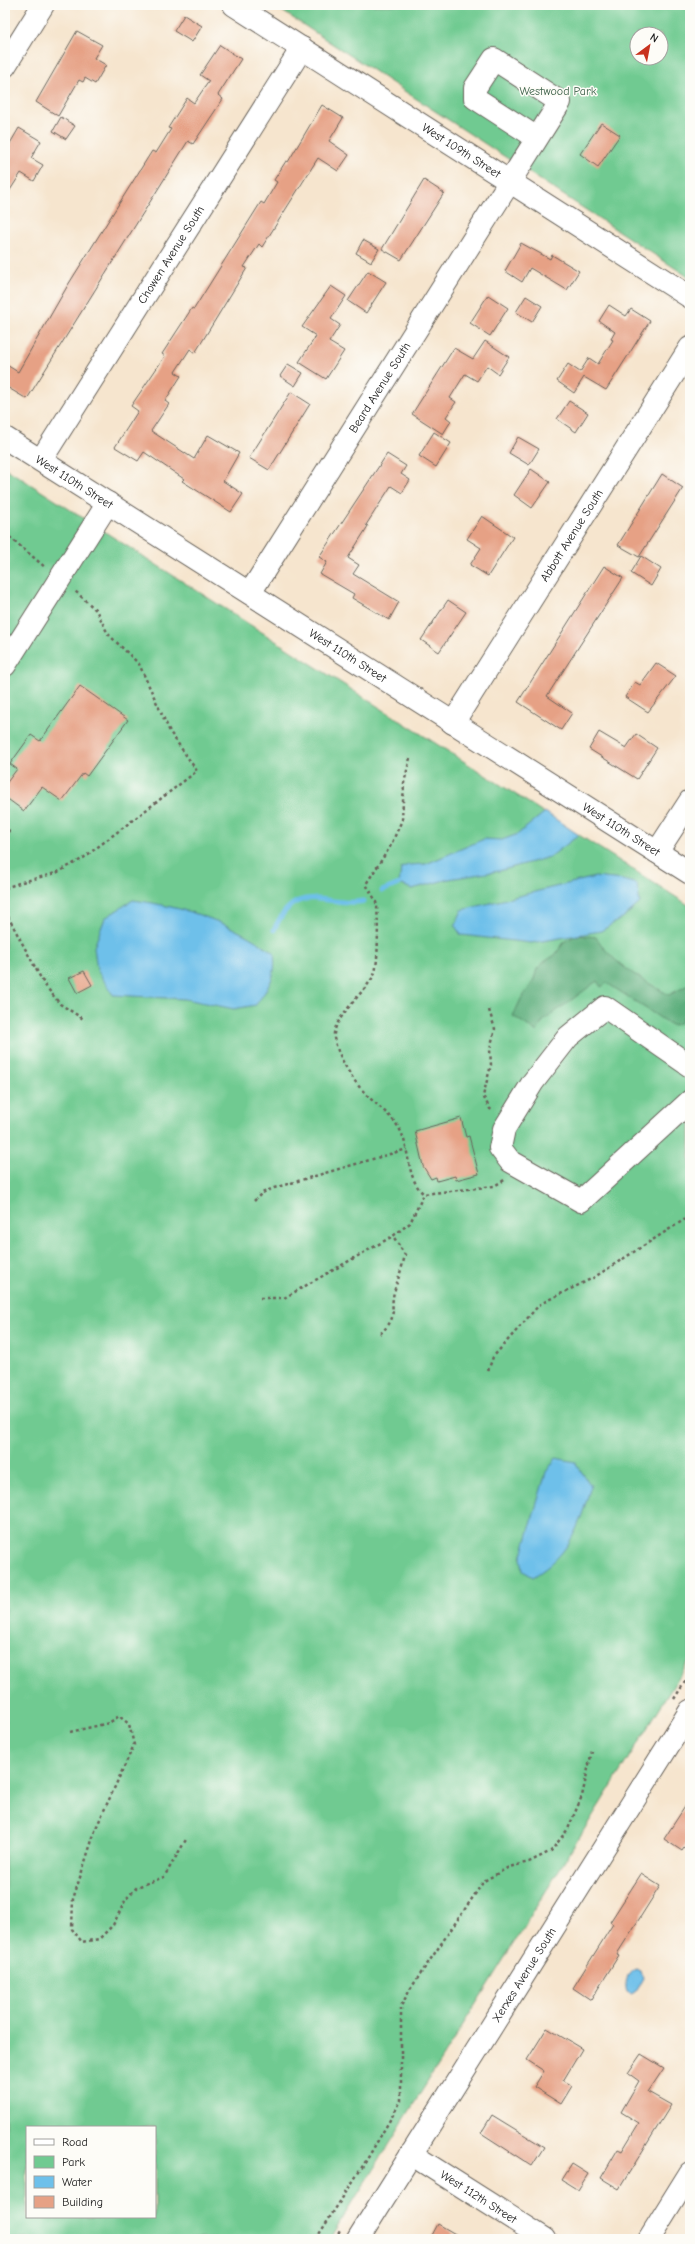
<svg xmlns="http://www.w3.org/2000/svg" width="695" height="2244" font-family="'Comic Neue',sans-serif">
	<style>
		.green { fill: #70ca91; stroke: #467356; fill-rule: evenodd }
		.forest { fill: #5cae7b; stroke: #3c654c }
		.water { fill: #6ec0ea; stroke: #456e83 }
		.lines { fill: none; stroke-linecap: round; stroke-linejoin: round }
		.stream { stroke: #6ec0ea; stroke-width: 5 }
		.building { fill: #e6a185 }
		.minor-casing { stroke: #68625a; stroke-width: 24 }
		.path { stroke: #68625a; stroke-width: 2.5; stroke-dasharray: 3 3; stroke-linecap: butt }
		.minor { stroke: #fff; stroke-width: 22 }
		.labels { text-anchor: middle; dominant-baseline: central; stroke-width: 3; stroke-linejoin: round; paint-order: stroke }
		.park-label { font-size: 12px; fill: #3e624b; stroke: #fdfcf7 }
		.street-label { font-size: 12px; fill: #1c1c1c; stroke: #fdfcf7 }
	</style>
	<rect width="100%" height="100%" fill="#fdfcf7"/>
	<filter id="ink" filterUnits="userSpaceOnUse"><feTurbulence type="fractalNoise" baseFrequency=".025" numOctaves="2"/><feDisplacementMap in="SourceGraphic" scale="8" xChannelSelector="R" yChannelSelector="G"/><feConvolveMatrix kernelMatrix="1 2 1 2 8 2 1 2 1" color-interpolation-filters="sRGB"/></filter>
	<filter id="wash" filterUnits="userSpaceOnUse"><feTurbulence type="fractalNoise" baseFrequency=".012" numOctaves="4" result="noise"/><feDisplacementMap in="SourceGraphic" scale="16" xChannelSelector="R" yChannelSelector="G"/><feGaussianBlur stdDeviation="0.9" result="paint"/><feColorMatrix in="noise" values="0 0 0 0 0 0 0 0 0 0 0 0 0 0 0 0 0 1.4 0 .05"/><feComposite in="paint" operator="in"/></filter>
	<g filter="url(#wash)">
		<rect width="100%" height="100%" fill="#f6e5ce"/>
		<g class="green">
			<path d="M 273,5 L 690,5 L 690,278 ZM 637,34 L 661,34 L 661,58 L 637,58 Z"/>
			<path d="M 5,468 L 690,906 L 690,1659 L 330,2239 L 5,2239 ZM 27,2127 L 155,2127 L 155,2217 L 27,2217 Z"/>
		</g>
		<path class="forest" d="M 577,935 L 596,937 C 615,966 640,978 669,995 L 690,984 L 690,1006 L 679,1024 L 671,1025 L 607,983 L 601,987 L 597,981 L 543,1021 L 537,1032 L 513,1016 L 521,999 L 533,982 L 537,969 L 544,962 L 555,955 L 565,941 Z"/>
		<g class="water">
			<path d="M 545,812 L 579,835 L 550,857 L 499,871 L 449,879 L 412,889 L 399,884 L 401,868 L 408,865 L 426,864 L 484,839 L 502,840 L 518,834 Z"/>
			<path d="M 595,877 L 623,880 L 637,884 L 640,903 L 624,917 L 601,931 L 531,943 L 461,935 L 455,926 L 462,910 Z"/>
			<path d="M 133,900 C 185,907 231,922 274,953 C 277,977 269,986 256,1005 L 234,1009 L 185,999 L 113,995 L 97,970 L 94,947 L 105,918 Z"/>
			<path d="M 556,1458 L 575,1462 L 591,1486 C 579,1526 571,1554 533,1577 L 523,1571 L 521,1558 L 546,1472 Z"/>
			<path d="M 636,1969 L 641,1971 L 643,1978 L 635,1992 L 631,1994 L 627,1992 C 624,1985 627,1971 636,1969 Z"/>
		</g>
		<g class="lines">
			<g class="stream">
				<path d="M 382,891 L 399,884"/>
				<path d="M 274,930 C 297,877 327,909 364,901"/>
			</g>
		</g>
		<g id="blocks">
			<g class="building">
				<path d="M 184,15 L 202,26 L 192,42 L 174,31 Z"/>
				<path d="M 77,31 L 102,45 L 94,58 L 106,65 L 95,84 L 85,78 L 83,82 L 79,80 L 58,116 L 36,102 Z"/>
				<path d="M 220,45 L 241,59 L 218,95 L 223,99 L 193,144 L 188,141 L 27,399 L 5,386 L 5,364 L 18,372 L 68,285 L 152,151 L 156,153 L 171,129 L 168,128 L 187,98 L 194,103 L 209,81 L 200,75 Z"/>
				<path d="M 322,105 L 343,118 L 329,141 L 349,155 L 338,171 L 318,158 L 262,247 L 259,244 L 244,267 L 247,268 L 195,353 L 190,349 L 175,372 L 181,376 L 165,401 L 169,404 L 151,431 L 194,459 L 208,435 L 239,453 L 223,481 L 243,494 L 231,512 L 182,481 L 184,479 L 144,452 L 138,461 L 115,447 L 138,411 L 131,406 L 165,356 L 162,354 L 192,308 L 194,309 L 261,202 L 264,204 L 277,182 L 274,180 L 286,161 L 288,162 Z"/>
				<path d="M 61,117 L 75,126 L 66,139 L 53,131 Z"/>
				<path d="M 601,123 L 620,135 L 598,167 L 580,154 Z"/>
				<path d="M 19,128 L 41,141 L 31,158 L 43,165 L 34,181 L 21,173 L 5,198 L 5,152 Z"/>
				<path d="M 424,180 L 444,193 L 401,260 L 382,249 Z"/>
				<path d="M 363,240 L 379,249 L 371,262 L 356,253 Z"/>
				<path d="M 521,243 L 550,259 L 552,255 L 579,271 L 567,290 L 530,268 L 522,282 L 505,271 Z"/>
				<path d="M 368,271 L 386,282 L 366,313 L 348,301 Z"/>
				<path d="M 331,286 L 346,296 L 331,319 L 340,325 L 329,342 L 344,351 L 326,379 L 299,362 L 316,336 L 302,327 Z"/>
				<path d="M 488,295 L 508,308 L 490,336 L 470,323 Z"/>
				<path d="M 526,296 L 542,306 L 532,322 L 516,312 Z"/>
				<path d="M 609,305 L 626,316 L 631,309 L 650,321 L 606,390 L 584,377 L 574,393 L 557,381 L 568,364 L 580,372 L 589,358 L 598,364 L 613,340 L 611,339 L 615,332 L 599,321 Z"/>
				<path d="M 485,341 L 509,357 L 498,374 L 487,366 L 477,381 L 465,374 L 450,398 L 456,402 L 446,417 L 451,421 L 443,434 L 412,414 L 454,348 L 473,359 Z"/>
				<path d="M 288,364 L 303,373 L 295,386 L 280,376 Z"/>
				<path d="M 291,392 L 310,404 L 269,470 L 249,458 Z"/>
				<path d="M 569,401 L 588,413 L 576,432 L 557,419 Z"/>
				<path d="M 434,432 L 451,443 L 436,467 L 419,456 Z"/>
				<path d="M 518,437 L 539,449 L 529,465 L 509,453 Z"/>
				<path d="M 387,454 L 406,466 L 401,474 L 410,480 L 402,493 L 391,486 L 366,525 L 368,526 L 348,558 L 359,565 L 353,574 L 399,602 L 389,620 L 352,598 L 354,594 L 320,574 L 327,562 L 319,557 Z"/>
				<path d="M 531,469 L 550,482 L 532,508 L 514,495 Z"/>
				<path d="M 662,474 L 683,488 L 639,557 L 618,545 Z"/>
				<path d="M 482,516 L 513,537 L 488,576 L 470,565 L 481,548 L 467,539 Z"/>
				<path d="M 641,556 L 661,569 L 651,586 L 631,573 Z"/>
				<path d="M 604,566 L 623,578 L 547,696 L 572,713 L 561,730 L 518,702 Z"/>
				<path d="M 448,600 L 466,612 L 439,652 L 421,640 Z"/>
				<path d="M 656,663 L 676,676 L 648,712 L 625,697 L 635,682 L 640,685 Z"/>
				<path d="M 80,686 L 128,720 L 87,776 L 83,773 L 62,801 L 42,787 L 24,811 L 5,797 L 5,785 L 17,769 L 10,764 L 31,735 L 40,741 Z"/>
				<path d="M 599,732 L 626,748 L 636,734 L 657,748 L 637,779 L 589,749 Z"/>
				<path d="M 84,971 L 92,985 L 77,993 L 69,978 Z"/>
				<path d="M 461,1118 L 466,1137 L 469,1136 L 479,1174 L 456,1180 L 455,1176 L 437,1181 L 436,1177 L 431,1179 L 423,1166 L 415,1131 Z"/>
				<path d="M 690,1799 L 690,1839 L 682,1851 L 664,1839 Z"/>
				<path d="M 641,1874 L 660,1886 L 617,1954 L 619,1955 L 591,2000 L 573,1988 L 613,1924 L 610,1922 Z"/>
				<path d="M 547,2028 L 582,2049 L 563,2081 L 572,2086 L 561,2104 L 534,2087 L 544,2071 L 527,2060 Z"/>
				<path d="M 641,2054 L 664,2068 L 648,2092 L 671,2105 L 619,2189 L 601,2178 L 618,2149 L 622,2151 L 639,2123 L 621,2112 L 639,2081 L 628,2073 Z"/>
				<path d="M 492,2115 L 544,2147 L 532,2166 L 481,2133 Z"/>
				<path d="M 572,2164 L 588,2174 L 578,2190 L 562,2180 Z"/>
				<path d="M 438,2224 L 464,2239 L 430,2239 Z"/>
			</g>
		</g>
	</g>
	<g filter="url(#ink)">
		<use href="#blocks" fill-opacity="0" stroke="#68625a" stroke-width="1"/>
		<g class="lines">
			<defs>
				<g id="minor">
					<path id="s1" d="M 234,5 L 690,297"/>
					<path d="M 5,66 L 43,5"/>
					<path id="s2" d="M 5,438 L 690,873"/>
					<path id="s3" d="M 41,460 L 302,48"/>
					<path id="s4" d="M 250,593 L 560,102 L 494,59 L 475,88 L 475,98 L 537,138"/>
					<path d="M 5,665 L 108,503"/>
					<path id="s5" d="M 453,723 L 690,348"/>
					<path d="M 657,852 L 690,801"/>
					<path d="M 690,1066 L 605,1007 L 568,1037 L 533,1082 L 504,1129 L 500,1148 L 510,1161 L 581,1201 L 690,1101"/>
					<path id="s6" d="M 411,2154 L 545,2239"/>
					<path id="s7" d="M 358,2239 L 690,1711"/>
					<path d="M 649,2239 L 690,2173"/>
				</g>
			</defs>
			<use href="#minor" class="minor-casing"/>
			<g class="path">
				<path d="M 5,533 L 46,568"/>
				<path d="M 410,758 L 404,783 L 402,820 L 390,847 L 366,884 C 369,890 376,899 377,906 C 378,918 379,965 374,975 C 366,991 331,1020 334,1038 C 338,1056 352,1080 365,1093 C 376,1105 390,1114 399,1128 C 411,1148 405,1178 424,1194 L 494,1186 L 506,1179"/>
				<path d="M 5,825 L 9,829 L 5,853"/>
				<path d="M 5,888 L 22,882 L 56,873 L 82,859 L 197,771 L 170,732 L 139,664 L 108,634 L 96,610 L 75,591"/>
				<path d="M 5,911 L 44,984 L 60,1004 L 85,1020"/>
				<path d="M 489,1010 L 495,1029 L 490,1049 L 491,1065 L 483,1096 L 490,1109 L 494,1111"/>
				<path d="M 254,1201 L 262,1193 L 274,1188 L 407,1149"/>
				<path d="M 260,1298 L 284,1298 L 393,1236 L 410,1223 L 424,1194"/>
				<path d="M 380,1334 C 400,1315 389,1313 394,1292 C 398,1279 402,1268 405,1255 L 393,1236"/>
				<path d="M 488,1371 L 493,1357 L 540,1304 L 593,1278 L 690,1216"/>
				<path d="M 674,1699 L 690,1674"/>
				<path d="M 70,1732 L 109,1723 L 119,1716 L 129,1724 L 134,1745 L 96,1828 L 73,1899 L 72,1929 L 82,1942 L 99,1939 L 113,1925 L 126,1899 L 137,1887 L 164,1877 L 187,1838"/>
				<path d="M 316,2239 L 366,2161 L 401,2101 L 401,2006 L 411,1988 L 484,1881 L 509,1867 L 529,1862 L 551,1851 L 568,1829 L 582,1796 L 592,1751"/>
				<path d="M 335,2239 L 340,2231"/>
			</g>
			<use href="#minor" class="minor"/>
		</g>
	</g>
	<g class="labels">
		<g class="park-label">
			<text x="558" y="91">Westwood Park</text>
		</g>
		<g class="street-label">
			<text stroke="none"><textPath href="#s1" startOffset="270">West 109th Street</textPath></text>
			<text stroke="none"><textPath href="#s3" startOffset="243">Chowen Avenue South</textPath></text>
			<text stroke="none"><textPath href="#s4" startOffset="243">Beard Avenue South</textPath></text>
			<text stroke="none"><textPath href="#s2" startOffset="82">West 110th Street</textPath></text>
			<text stroke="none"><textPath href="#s5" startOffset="222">Abbott Avenue South</textPath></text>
			<text stroke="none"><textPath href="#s2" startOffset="406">West 110th Street</textPath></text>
			<text stroke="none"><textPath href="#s2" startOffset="730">West 110th Street</textPath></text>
			<text stroke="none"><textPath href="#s7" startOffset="312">Xerxes Avenue South</textPath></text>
			<text stroke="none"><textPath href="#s6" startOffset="80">West 112th Street</textPath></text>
		</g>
	</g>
	<rect width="695" height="2244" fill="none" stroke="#fdfcf7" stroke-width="20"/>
	<rect x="26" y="2126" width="130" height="92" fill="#fdfcf7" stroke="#a3a29f"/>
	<rect x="34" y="2139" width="20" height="6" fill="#ffffff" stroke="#a3a29f"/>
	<text x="62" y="2146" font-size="12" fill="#1c1c1c">Road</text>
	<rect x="34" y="2156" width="20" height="12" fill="#70ca91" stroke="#a3a29f"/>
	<text x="62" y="2166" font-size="12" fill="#1c1c1c">Park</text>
	<rect x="34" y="2176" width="20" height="12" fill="#6ec0ea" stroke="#a3a29f"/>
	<text x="62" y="2186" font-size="12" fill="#1c1c1c">Water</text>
	<rect x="34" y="2196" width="20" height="12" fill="#e6a185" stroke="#a3a29f"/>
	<text x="62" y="2206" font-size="12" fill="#1c1c1c">Building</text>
	<g transform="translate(649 46) rotate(32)"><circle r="19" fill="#fdfcf7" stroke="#a3a29f"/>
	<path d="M0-3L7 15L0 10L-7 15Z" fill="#c8321e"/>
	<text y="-6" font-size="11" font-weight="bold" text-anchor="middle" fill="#1c1c1c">N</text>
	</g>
</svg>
